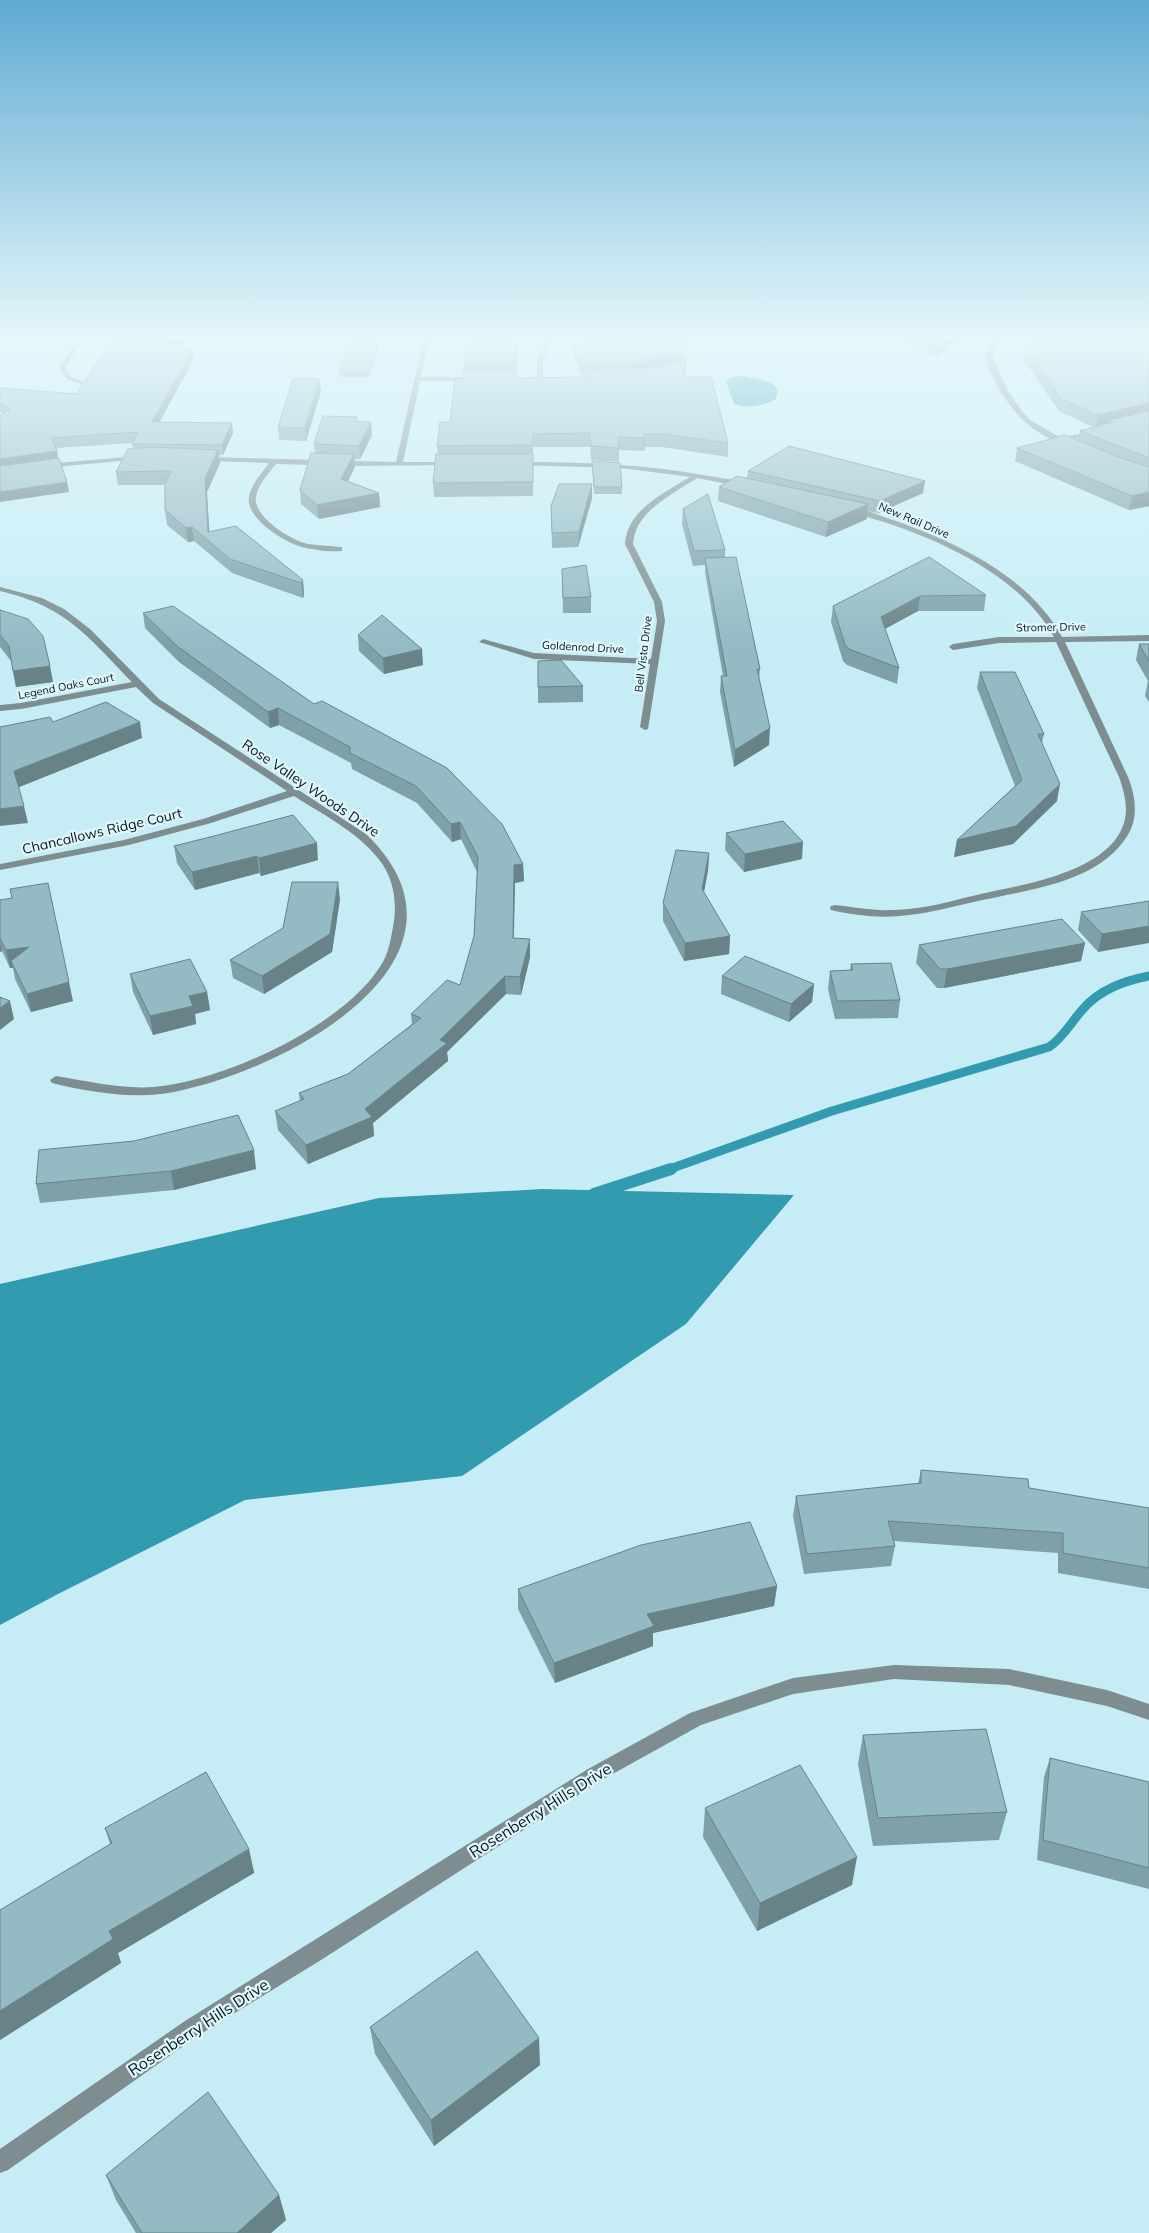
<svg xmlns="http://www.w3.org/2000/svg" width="1149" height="2233" font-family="Mulish,sans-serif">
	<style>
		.water { fill: #339baf }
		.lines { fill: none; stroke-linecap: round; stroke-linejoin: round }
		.stream-far1 { stroke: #339baf; stroke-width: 9 }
		.stream { stroke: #339baf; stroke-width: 12 }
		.minor { fill: #7d8d90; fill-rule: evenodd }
		.wall { fill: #7fa0a8 }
		.shaded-wall { fill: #688288 }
		.building { fill: #94bac3; stroke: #688288 }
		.labels { text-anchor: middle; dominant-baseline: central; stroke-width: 4.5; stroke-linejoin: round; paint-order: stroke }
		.far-street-label { font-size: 11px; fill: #09171a; stroke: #e0f7fd }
		.street-label { font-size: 14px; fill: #09171a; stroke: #e0f7fd }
		.near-street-label { font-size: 16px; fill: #09171a; stroke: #e0f7fd }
	</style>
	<rect width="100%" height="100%" fill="#c6edf6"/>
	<g class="water">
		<path d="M 744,376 L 763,380 L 773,384 L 778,390 L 776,399 C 762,406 749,409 734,404 L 726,381 L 731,377 Z"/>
		<path d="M 543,1189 L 794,1195 L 686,1324 L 462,1476 L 245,1500 L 58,1594 L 0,1625 L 0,1284 L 379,1198 Z"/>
	</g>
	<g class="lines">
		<path class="stream-far1" d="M 667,1170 L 832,1111 L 1049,1047 C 1064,1037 1071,1022 1083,1009 C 1100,989 1125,981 1149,976"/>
		<path class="stream" d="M 594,1194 L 671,1169"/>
		<g class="minor">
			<path d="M 85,335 L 91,335 L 79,346 L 65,368 L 71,377 L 87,383 L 85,386 L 67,379 L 59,368 L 75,344 Z"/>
			<path d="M 424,335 L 430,335 L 421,377 L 472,377 L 475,379 L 472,381 L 420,381 L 403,462 L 451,462 L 454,464 L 453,465 L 346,466 L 276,464 C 269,473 258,484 256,497 C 253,516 288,538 304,543 C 315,546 328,545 339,547 L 342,547 L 342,551 C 329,552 311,550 299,546 C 282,541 245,517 249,497 C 251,484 262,473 269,463 L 204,461 L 201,459 L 204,457 L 396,462 Z"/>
			<path d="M 550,335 L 556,335 L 543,360 L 543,379 L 540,381 L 537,379 L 537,360 Z"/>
			<path d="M 1000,335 L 1007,335 L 995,346 L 992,355 L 1007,389 L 1021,410 L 1030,420 L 1061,438 L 1096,430 L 1099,432 L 1098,433 L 1067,441 L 1071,444 L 1068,446 C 1053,441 1037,433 1025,422 C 1012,411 983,369 986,352 C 987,344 994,339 1000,335 Z"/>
			<path d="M 139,456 L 141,457 L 141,459 L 44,468 L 41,466 L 44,464 Z"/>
			<path d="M 516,462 C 581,462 646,464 709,476 C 720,478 737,479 746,485 L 742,487 L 697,478 C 672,495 635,511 633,544 L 662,602 L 665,621 L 648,729 L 645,730 L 640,727 L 650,664 L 534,659 L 479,642 L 483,639 L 534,653 L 651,659 L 657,621 L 654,602 L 625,544 C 627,510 664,493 690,477 L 621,468 L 514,465 L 513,464 Z"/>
			<path d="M 849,508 C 862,507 878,515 890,519 C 954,541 1028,575 1062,637 L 1149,635 L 1149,641 L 1065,642 L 1128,777 C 1137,800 1139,822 1123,842 C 1091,884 1026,890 978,901 C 952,907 926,914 899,916 C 878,918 852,915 831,910 L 830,908 L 831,906 L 835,905 C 854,907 873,911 892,910 C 923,910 954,900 985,893 C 1028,884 1123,869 1126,811 C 1126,799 1123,788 1119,777 L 1056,642 L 999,643 L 953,650 L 949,647 L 953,644 L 999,637 L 1054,637 C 1017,569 920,530 849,512 Z"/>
			<path d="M 0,587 L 42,598 L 64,609 L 90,629 L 159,699 L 366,834 C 498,961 277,1075 168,1093 C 131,1099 88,1092 52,1083 L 50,1080 L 56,1076 C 93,1082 132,1092 169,1085 C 237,1074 350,1022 384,960 C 389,950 391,938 393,927 C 397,906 395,884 383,865 C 362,834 325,816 294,796 L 211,823 L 129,845 L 0,870 L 0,864 L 124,840 L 203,819 L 287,791 L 153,703 L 136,687 L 21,709 L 0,711 L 0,705 L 21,703 L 132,682 C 86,635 67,607 0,591 Z"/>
			<path d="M 894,1665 L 1009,1669 L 1107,1690 L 1149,1704 L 1149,1720 L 1107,1706 L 1009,1685 L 894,1679 L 793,1694 L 701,1725 L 600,1781 L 321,1960 L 199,2035 L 8,2170 L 0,2173 L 0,2149 L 185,2021 L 588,1769 L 690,1713 L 793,1678 Z"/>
		</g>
	</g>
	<g class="wall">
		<path d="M 198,335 L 176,348 L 192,351 L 193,361 L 159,422 L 232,423 L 233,433 L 223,455 L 219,455 L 220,463 L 207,492 L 209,532 L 303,580 L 304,595 L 303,598 L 232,573 L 194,541 L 188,542 L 167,525 L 165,510 L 165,485 L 118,485 L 116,472 L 133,449 L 132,444 L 133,443 L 56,448 L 58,458 L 67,482 L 69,492 L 3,414 L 0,412 L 0,388 L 77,394 Z"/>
		<path d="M 352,335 L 382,335 L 369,377 L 339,377 L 339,371 Z"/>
		<path d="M 518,335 L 516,378 L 586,377 L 586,375 L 582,375 L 574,359 L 574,346 L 584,346 L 584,335 L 688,335 L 685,377 L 728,443 L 728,457 L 662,447 L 645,447 L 644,451 L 619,450 L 619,462 L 591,460 L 590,447 L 533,447 L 533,496 L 434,497 L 433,483 L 438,454 L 437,446 L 450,422 L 463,379 L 464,370 L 464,363 L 481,337 Z"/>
		<path d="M 890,335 L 968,335 L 937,356 Z"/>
		<path d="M 1149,335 L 1149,506 L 1129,510 L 1015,461 L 1017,448 L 1078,440 L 1080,431 L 1093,427 L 1059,411 L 1024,360 L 1026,348 Z"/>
		<path d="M 321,391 L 306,441 L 279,440 L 278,427 Z"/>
		<path d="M 357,421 L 371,422 L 372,435 L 360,459 L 355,459 L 355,467 L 348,481 L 379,493 L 380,507 L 319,519 L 301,504 L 300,490 L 315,453 L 314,444 Z"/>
		<path d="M 592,461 L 622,487 L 622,494 L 594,494 Z"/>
		<path d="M 748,471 L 925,481 L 923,493 L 878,513 L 867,511 L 867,519 L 826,537 L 718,501 L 719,487 L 747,478 Z"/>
		<path d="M 592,484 L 592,498 L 578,547 L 552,548 L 551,506 Z"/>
		<path d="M 683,509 L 725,550 L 725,557 L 760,669 L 759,680 L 769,745 L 734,767 L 720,692 L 721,676 L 723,676 L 705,572 L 705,565 L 693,566 L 682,524 Z"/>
		<path d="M 929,557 L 986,595 L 984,611 L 918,611 L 885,629 L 899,668 L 897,684 L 847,665 L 843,661 L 831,622 L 833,606 Z"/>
		<path d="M 562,569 L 591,597 L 591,613 L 563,613 Z"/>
		<path d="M 173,606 L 523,864 L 524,881 L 515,883 L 514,938 L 530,957 L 521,995 L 506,994 L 447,1052 L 448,1061 L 373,1123 L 374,1136 L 308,1164 L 278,1130 L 275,1111 L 300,1101 L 299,1093 L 348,1074 L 412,1024 L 411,1014 L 460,985 L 474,936 L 477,872 L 461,839 L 452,842 L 417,803 L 352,769 L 351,763 L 279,725 L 270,728 L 179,662 L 145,628 L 143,613 Z"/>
		<path d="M 0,610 L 53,682 L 16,687 L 11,661 L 0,647 Z"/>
		<path d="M 358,635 L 423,665 L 384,674 L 359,651 Z"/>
		<path d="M 1139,644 L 1149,644 L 1149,702 L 1145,696 L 1148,681 L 1136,660 Z"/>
		<path d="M 538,661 L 583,686 L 583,702 L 538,703 Z"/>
		<path d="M 980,672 L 1044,734 L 1042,743 L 1057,801 L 1013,844 L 954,857 L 957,840 L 1015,786 L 977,688 Z"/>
		<path d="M 726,833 L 802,859 L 744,872 L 725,850 Z"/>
		<path d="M 214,836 L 318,860 L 261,876 L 259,873 L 195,890 L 177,863 L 174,846 Z"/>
		<path d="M 709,853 L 708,870 L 704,893 L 730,936 L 729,954 L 684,961 L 663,921 L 663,903 Z"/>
		<path d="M 340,899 L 332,952 L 264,994 L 233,978 L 230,960 Z"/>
		<path d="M 0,900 L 73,1001 L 31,1012 L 15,979 L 13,968 L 10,968 L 2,951 L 0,952 Z"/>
		<path d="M 1149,901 L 1098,952 L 1078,930 L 1081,912 Z"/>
		<path d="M 1085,943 L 1081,961 L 944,988 L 937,988 L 916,963 L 919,945 Z"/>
		<path d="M 851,964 L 900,1000 L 898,1018 L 835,1019 L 828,989 L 830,971 L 850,970 Z"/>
		<path d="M 130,974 L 207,992 L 210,1010 L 195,1014 L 196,1024 L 153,1035 L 133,992 Z"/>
		<path d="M 722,976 L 814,984 L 812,1002 L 789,1022 L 721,994 Z"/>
		<path d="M 134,1141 L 256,1169 L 174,1190 L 40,1203 L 36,1184 Z"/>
		<path d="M 921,1470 L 1149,1508 L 1149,1589 L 1058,1573 L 1058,1553 L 893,1541 L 895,1546 L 891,1566 L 804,1574 L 793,1516 L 796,1496 L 918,1484 Z"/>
		<path d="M 777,1586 L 774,1606 L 653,1633 L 653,1646 L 555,1683 L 518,1609 L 518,1589 Z"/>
		<path d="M 863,1735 L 1007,1812 L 999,1840 L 873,1846 L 858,1764 Z"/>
		<path d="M 1050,1758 L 1149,1782 L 1149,1889 L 1037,1860 L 1044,1777 Z"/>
		<path d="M 705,1808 L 852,1885 L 757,1931 L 703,1837 Z"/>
		<path d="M 105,1828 L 249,1849 L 254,1873 L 118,1953 L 121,1963 L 0,2040 L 0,1910 L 110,1844 Z"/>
		<path d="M 370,2027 L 540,2065 L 434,2146 L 375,2054 Z"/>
		<path d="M 106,2175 L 279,2195 L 286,2220 L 271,2233 L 136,2233 L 116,2200 Z"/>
	</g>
	<g class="shaded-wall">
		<path d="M 181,335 L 198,335 L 165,354 L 163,345 Z"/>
		<path d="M 380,335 L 382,335 L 369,377 L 369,371 Z"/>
		<path d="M 952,335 L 968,335 L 937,356 L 939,344 Z"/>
		<path d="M 192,351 L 193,361 L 154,432 L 152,422 Z"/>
		<path d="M 680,355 L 680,367 L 629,374 L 630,362 Z"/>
		<path d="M 319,379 L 321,391 L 306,441 L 305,428 Z"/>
		<path d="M 1149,403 L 1149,413 L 1113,422 L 1109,420 L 1108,425 L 1096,428 L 1098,415 Z"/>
		<path d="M 371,422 L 372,435 L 360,459 L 359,446 Z"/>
		<path d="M 232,423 L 233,433 L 223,455 L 222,445 Z"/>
		<path d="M 645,434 L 645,447 L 644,451 L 644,438 Z"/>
		<path d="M 218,450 L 220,463 L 207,492 L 210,542 L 208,532 L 205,478 Z"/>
		<path d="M 57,451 L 59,461 L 0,469 L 0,459 Z"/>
		<path d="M 354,454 L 355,467 L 342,493 L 341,479 Z"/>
		<path d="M 925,481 L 923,493 L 878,513 L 880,501 Z"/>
		<path d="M 67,482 L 69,492 L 0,502 L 0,492 Z"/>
		<path d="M 592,484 L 592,498 L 578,547 L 579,532 Z"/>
		<path d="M 1149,492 L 1149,506 L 1129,510 L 1132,496 Z"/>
		<path d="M 379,493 L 380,507 L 319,519 L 317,505 Z"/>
		<path d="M 868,504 L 867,519 L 826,537 L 828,522 Z"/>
		<path d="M 192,527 L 194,541 L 188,542 L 186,528 Z"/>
		<path d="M 303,580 L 304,595 L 303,598 L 301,583 Z"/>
		<path d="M 920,596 L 918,611 L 879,632 L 881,617 Z"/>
		<path d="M 422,649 L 423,665 L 384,674 L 383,658 Z"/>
		<path d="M 50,666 L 53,682 L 16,687 L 13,671 Z"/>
		<path d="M 278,708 L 279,725 L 270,728 L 268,712 Z"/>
		<path d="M 140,722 L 142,738 L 17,788 L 14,771 Z"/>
		<path d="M 770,728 L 769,745 L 734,767 L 735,750 Z"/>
		<path d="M 1060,784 L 1057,801 L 1013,844 L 954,857 L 957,840 Z"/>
		<path d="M 24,806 L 28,823 L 0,826 L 0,809 Z"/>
		<path d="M 460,822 L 461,839 L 452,842 L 451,824 Z"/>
		<path d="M 803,842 L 802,859 L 744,872 L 745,854 Z"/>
		<path d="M 317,843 L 318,860 L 261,876 L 259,858 Z"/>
		<path d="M 709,853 L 708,870 L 701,907 L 702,889 Z"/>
		<path d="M 257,856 L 259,873 L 195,890 L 192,872 Z"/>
		<path d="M 523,864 L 524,881 L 515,883 L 513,956 L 514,865 Z"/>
		<path d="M 338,882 L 340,899 L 332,952 L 264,994 L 262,976 Z"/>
		<path d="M 1149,926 L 1149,943 L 1098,952 L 1102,934 Z"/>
		<path d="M 730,936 L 729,954 L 684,961 L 685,943 Z"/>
		<path d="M 530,939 L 530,957 L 521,995 L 520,977 Z"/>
		<path d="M 0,942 L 2,951 L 0,952 Z"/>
		<path d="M 1085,943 L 1081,961 L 944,988 L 947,969 Z"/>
		<path d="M 29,947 L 11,961 L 13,968 L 10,968 L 6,950 Z"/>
		<path d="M 505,976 L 506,994 L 447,1052 L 448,1061 L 373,1123 L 374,1136 L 308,1164 L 306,1145 L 365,1109 L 440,1040 Z"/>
		<path d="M 69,982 L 73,1001 L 31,1012 L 27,994 Z"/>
		<path d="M 814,984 L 812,1002 L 789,1022 L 791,1004 Z"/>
		<path d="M 207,992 L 210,1010 L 195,1014 L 196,1024 L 153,1035 L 150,1016 L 189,996 Z"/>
		<path d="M 10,1001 L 14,1019 L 0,1030 L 0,1008 Z"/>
		<path d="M 254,1150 L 256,1169 L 174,1190 L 171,1171 Z"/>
		<path d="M 777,1586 L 774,1606 L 653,1633 L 653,1646 L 555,1683 L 554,1663 L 647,1614 Z"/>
		<path d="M 249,1849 L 254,1873 L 118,1953 L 121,1963 L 0,2040 L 0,2011 L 109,1931 Z"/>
		<path d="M 857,1857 L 852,1885 L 757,1931 L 760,1903 Z"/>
		<path d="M 539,2038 L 540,2065 L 434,2146 L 431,2120 Z"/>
		<path d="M 279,2195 L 286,2220 L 271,2233 L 237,2233 Z"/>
	</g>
	<g class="building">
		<path d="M 114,335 L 181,335 L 163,345 L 192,351 L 152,422 L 232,423 L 222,445 L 132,444 L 138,432 L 52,438 L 57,451 L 0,459 L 0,416 L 10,409 L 0,404 L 0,388 L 77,394 Z"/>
		<path d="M 352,335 L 380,335 L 369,371 L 339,371 Z"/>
		<path d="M 482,335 L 517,335 L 516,363 L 464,363 L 467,337 L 481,337 Z"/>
		<path d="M 584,335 L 688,335 L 684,377 L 711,377 L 728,443 L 663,434 L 645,434 L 644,438 L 618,437 L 619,448 L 591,446 L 590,433 L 533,434 L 533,445 L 437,446 L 440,422 L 450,422 L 455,379 L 463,379 L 463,370 L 516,370 L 516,378 L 589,377 L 586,370 L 659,367 L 685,360 L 680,355 L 630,362 L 582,363 L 574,346 L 585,346 Z"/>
		<path d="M 918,335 L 952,335 L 939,344 Z"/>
		<path d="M 1032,335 L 1149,335 L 1149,403 L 1098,415 L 1061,399 L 1026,348 Z"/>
		<path d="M 293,379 L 319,379 L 305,428 L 278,427 Z"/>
		<path d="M 1149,411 L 1149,458 L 1080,431 L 1113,422 L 1109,420 Z"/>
		<path d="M 323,416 L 357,417 L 355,421 L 371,422 L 359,446 L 314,444 Z"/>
		<path d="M 1065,435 L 1121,458 L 1149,467 L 1149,492 L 1132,496 L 1017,448 Z"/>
		<path d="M 789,446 L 925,481 L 880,501 L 748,471 Z"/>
		<path d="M 151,447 L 218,450 L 205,478 L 208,532 L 236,526 L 303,580 L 301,583 L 230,559 L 192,527 L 186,528 L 165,510 L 165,484 L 171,471 L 116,472 L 128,449 Z"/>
		<path d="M 311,453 L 354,454 L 341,479 L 379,493 L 317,505 L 300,490 Z"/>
		<path d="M 436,454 L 533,454 L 533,482 L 433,483 Z"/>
		<path d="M 59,458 L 67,482 L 0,492 L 0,466 Z"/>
		<path d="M 592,461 L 620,463 L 622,487 L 594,487 Z"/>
		<path d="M 737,476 L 868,504 L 828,522 L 719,487 Z"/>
		<path d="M 559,484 L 592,484 L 579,532 L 552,533 L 551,506 Z"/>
		<path d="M 708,494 L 725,550 L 694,551 L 683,509 Z"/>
		<path d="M 736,557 L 760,669 L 757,669 L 770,728 L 735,750 L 721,676 L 727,676 L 705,558 Z"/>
		<path d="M 929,557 L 986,595 L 920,596 L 881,617 L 899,668 L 849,649 L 845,645 L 833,606 Z"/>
		<path d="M 586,565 L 591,597 L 563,598 L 562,569 Z"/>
		<path d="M 173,606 L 314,704 L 322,701 L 447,768 L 502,824 L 523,864 L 514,865 L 513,938 L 530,939 L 520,977 L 505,976 L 440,1040 L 447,1043 L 365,1109 L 372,1117 L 306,1145 L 275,1111 L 304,1099 L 299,1093 L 348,1074 L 421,1018 L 411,1014 L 447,980 L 460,985 L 474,936 L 478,857 L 460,822 L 451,824 L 416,786 L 350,753 L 350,747 L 278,708 L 268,712 L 177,646 L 143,613 Z"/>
		<path d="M 0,610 L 28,619 L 43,636 L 50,666 L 13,671 L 9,646 L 0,635 Z"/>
		<path d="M 382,615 L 422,649 L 383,658 L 358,635 Z"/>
		<path d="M 1139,644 L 1149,644 L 1149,661 Z"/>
		<path d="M 561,660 L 583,686 L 538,687 L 538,661 Z"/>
		<path d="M 980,672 L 1015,672 L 1044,734 L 1038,734 L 1060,784 L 1016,826 L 957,840 L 1022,780 Z"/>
		<path d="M 106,702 L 140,722 L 14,771 L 24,806 L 0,809 L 0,727 L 50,717 L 53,722 Z"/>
		<path d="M 293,815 L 317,843 L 259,858 L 257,856 L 192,872 L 174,846 L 214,836 Z"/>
		<path d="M 783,821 L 803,842 L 745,854 L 726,833 Z"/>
		<path d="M 676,850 L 709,853 L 702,889 L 730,936 L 685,943 L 663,903 Z"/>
		<path d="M 292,882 L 338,882 L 330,934 L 262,976 L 230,960 L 283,928 Z"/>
		<path d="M 48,883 L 69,982 L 27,994 L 11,961 L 29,947 L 6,950 L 0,938 L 0,900 L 12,898 L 10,889 Z"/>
		<path d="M 1149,901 L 1149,926 L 1102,934 L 1081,912 Z"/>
		<path d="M 1062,919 L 1085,943 L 947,969 L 940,969 L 919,945 Z"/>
		<path d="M 745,956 L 814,984 L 791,1004 L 722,976 Z"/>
		<path d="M 190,959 L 207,992 L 189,996 L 193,1006 L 150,1016 L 130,974 Z"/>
		<path d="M 891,963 L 900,1000 L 837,1001 L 830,971 L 853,970 L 851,964 Z"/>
		<path d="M 0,997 L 10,1001 L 0,1008 Z"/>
		<path d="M 238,1115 L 254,1150 L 171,1171 L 36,1184 L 39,1150 L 134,1141 Z"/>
		<path d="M 921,1470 L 1028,1479 L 1029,1488 L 1149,1508 L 1149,1568 L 1063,1553 L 1063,1533 L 888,1521 L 895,1546 L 807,1554 L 796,1496 L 921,1483 Z"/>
		<path d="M 750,1522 L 777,1586 L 647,1614 L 654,1626 L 554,1663 L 518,1589 L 641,1545 Z"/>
		<path d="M 986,1729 L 1007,1812 L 878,1818 L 863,1735 Z"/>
		<path d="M 1050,1758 L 1149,1782 L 1149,1868 L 1043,1840 Z"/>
		<path d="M 800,1765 L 857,1857 L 760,1903 L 705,1808 Z"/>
		<path d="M 206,1772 L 249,1849 L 109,1931 L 113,1939 L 0,2011 L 0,1910 L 112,1843 L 105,1828 Z"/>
		<path d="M 477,1951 L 539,2038 L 431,2120 L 370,2027 Z"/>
		<path d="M 208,2092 L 279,2195 L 237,2233 L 142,2233 L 106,2175 Z"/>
	</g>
	<linearGradient id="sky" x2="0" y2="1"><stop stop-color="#5faad1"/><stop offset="0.52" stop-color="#e5f7fb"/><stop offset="1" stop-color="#e5f7fb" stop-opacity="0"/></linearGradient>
	<rect width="1149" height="648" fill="url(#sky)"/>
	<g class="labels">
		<g class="far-street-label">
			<text transform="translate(914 520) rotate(23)">New Rail Drive</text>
			<text transform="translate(1051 627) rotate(-1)">Stromer Drive</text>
			<text transform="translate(583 647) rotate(3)">Goldenrod Drive</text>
			<text transform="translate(643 654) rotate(-83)">Bell Vista Drive</text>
			<text transform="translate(66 686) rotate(-11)">Legend Oaks Court</text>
		</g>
		<g class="street-label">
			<text transform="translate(311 788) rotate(34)">Rose Valley Woods Drive</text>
			<text transform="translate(102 831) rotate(-13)">Chancallows Ridge Court</text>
		</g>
		<g class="near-street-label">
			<text transform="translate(540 1810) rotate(-32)">Rosenberry Hills Drive</text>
			<text transform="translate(198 2027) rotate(-33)">Rosenberry Hills Drive</text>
		</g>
	</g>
</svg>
